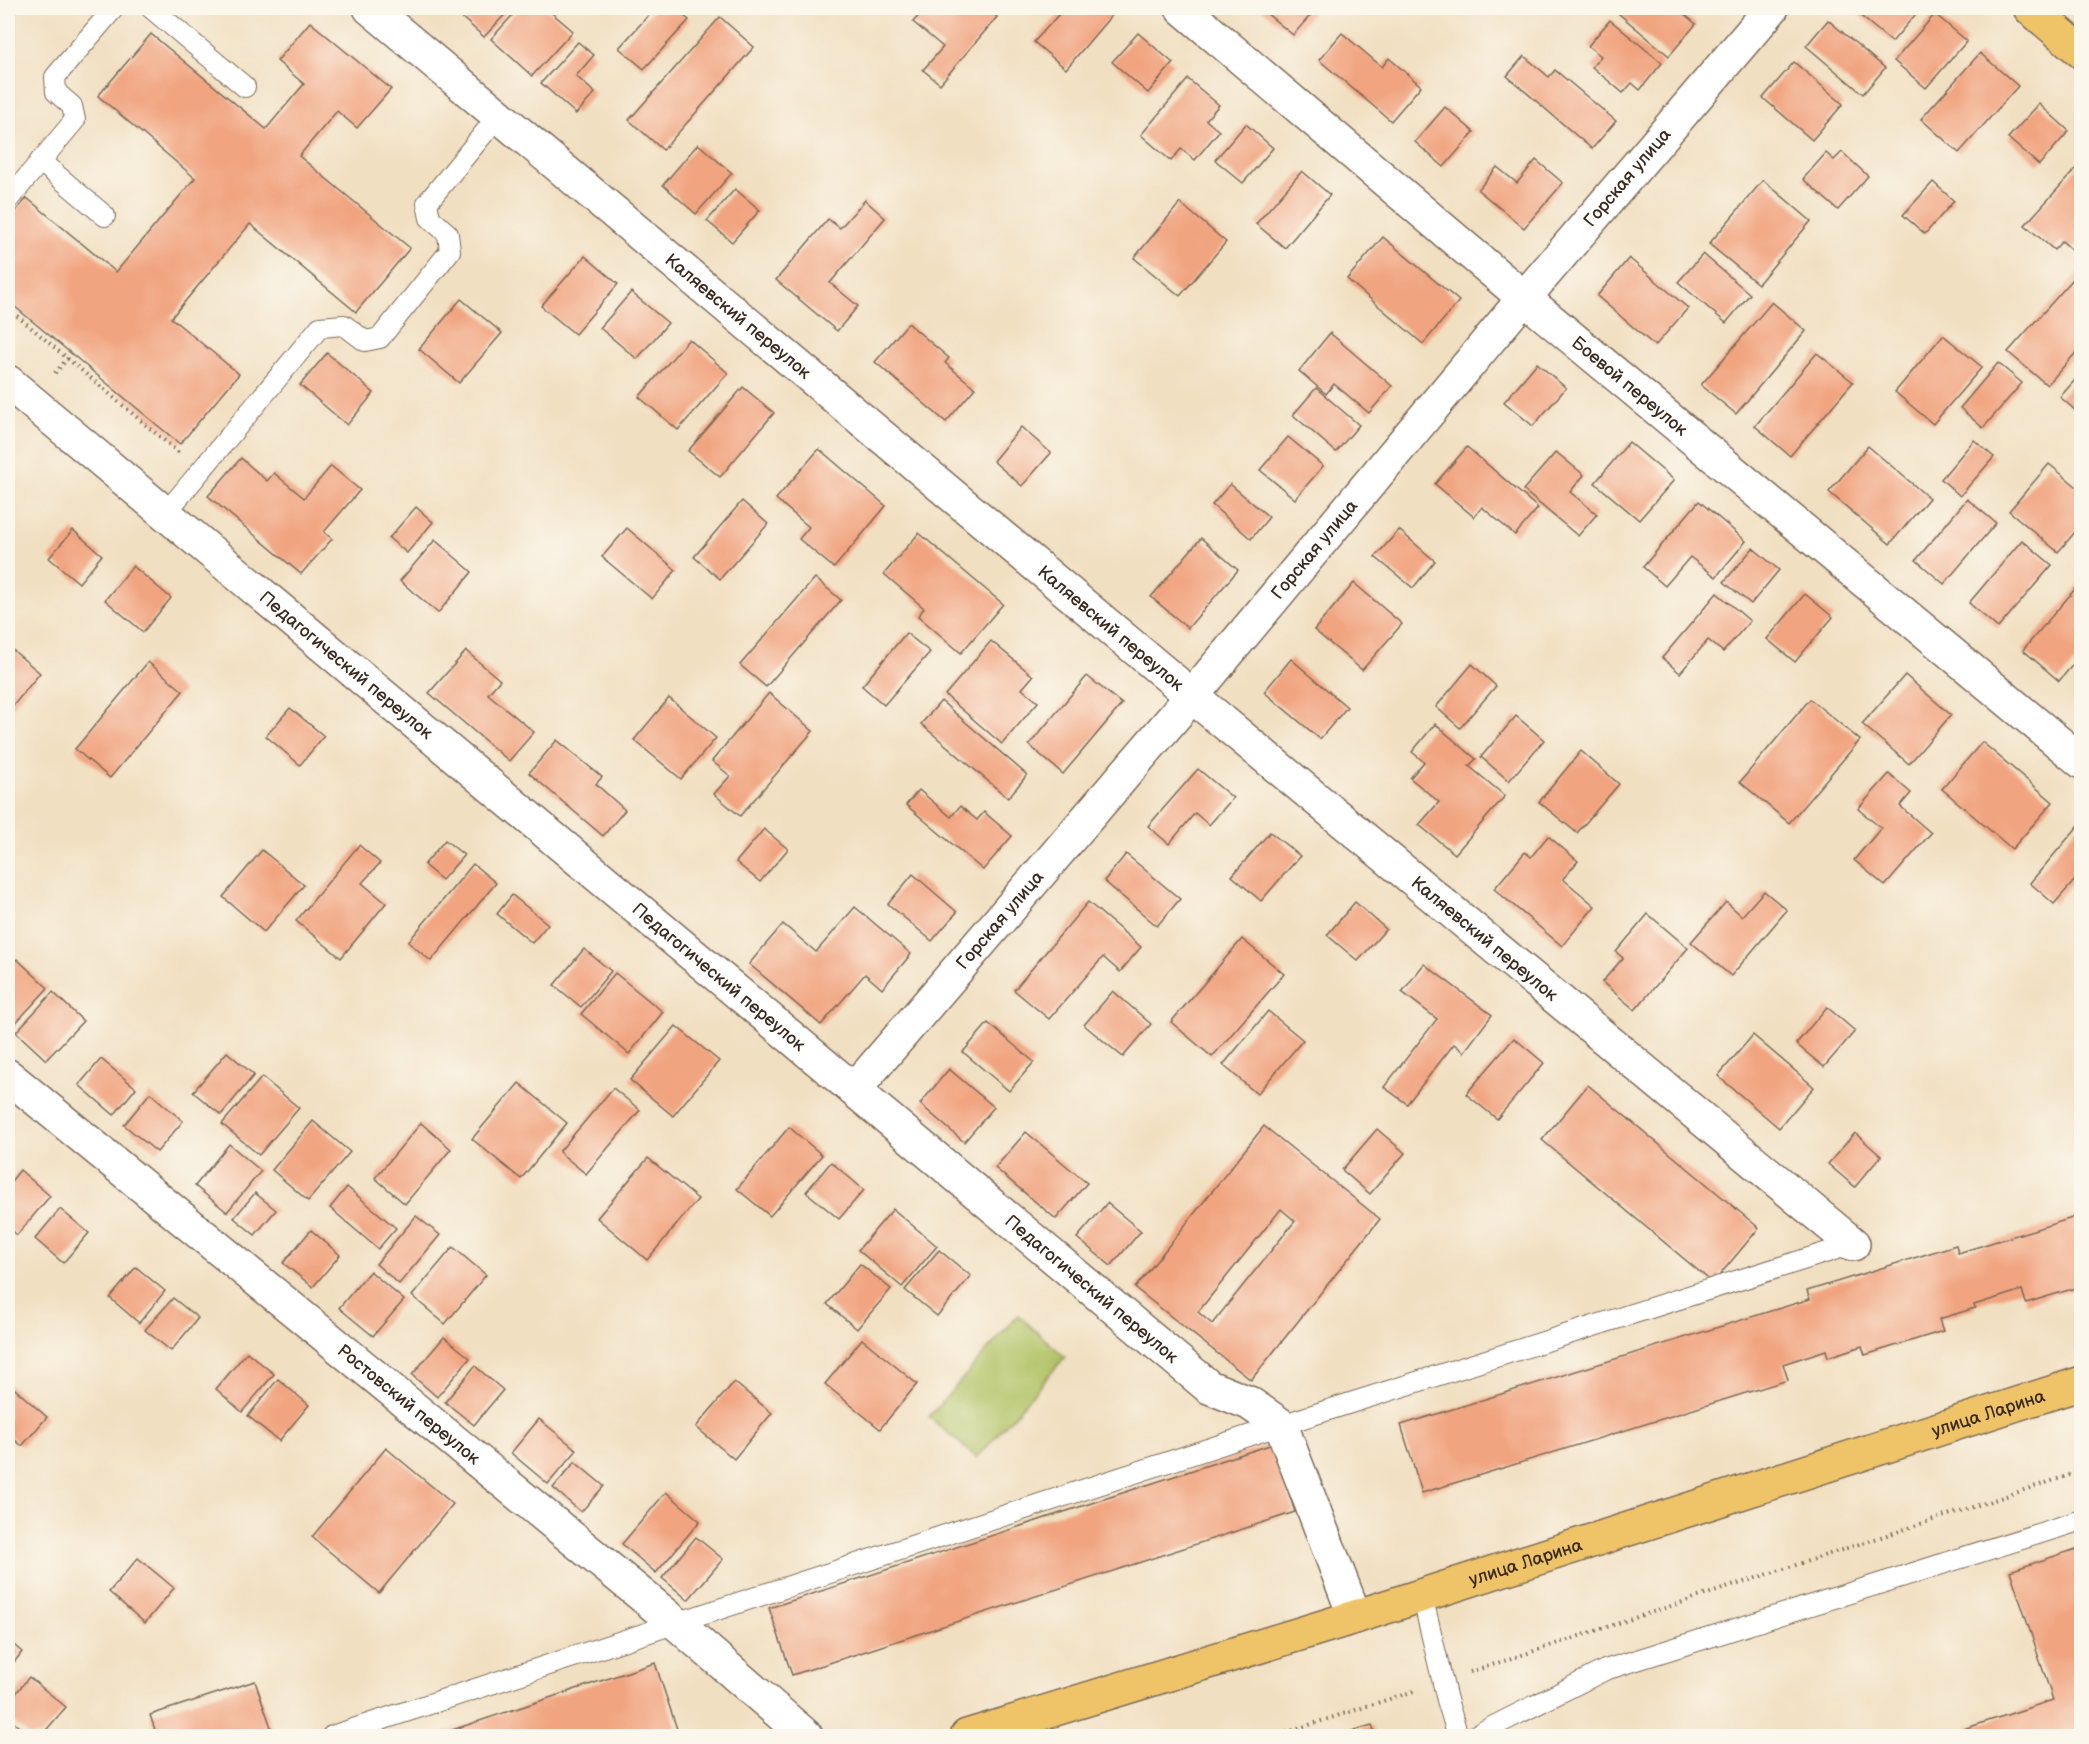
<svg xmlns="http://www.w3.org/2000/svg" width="2089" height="1744" font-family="'Balsamiq Sans',sans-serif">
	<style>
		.green { fill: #b1c265; stroke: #767642; stroke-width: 1.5 }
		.building { fill: #f1a480; fill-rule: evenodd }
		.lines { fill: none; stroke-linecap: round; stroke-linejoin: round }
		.service-casing { stroke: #7b6957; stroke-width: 22 }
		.minor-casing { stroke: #7b6957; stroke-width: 36 }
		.primary-casing { stroke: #7b6957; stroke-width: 36 }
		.path { stroke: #7b6957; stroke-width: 4; stroke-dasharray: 1.5 4.5; stroke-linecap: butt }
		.service { stroke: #fff; stroke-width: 20 }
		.minor { stroke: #fff; stroke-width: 33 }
		.primary { stroke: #efc469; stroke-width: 33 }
		.labels { text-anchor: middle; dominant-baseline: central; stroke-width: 5; stroke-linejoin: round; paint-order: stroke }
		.street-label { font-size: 18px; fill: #3b2a1e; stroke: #fbf7ec }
	</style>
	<rect width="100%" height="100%" fill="#fbf7ec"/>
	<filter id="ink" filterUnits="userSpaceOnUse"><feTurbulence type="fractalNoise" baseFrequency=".0167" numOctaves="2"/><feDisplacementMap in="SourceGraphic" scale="12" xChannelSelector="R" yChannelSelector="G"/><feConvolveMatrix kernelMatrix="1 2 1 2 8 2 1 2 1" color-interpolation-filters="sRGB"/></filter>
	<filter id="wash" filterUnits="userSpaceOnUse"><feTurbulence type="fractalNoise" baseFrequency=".008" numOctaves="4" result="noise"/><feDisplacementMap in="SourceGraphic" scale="24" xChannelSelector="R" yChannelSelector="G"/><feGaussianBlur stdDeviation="1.35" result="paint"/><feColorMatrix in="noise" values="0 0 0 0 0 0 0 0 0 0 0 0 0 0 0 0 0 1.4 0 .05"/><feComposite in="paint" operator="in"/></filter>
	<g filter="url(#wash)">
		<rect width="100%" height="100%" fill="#f1dfc1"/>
		<path class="green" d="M 1018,1315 L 1065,1357 L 977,1458 L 929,1417 Z"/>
		<g id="blocks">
			<g class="building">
				<path d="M 451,8 L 511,8 L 484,37 Z"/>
				<path d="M 519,8 L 546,8 L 573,31 L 532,76 L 491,39 Z"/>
				<path d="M 655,8 L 674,8 L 689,20 L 644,69 L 619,48 Z"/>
				<path d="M 926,8 L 986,8 L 997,17 L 940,84 L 923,70 L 943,47 L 913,22 Z"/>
				<path d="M 1051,8 L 1114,8 L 1116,10 L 1066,69 L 1034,42 L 1059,14 Z"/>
				<path d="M 1260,8 L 1317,8 L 1293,35 Z"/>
				<path d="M 1612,8 L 1677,8 L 1696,24 L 1669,56 Z"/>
				<path d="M 1851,8 L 1921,8 L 1892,42 Z"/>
				<path d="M 1935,14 L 1967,41 L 1926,88 L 1894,61 Z"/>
				<path d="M 720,17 L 754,47 L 663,150 L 629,120 Z"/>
				<path d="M 1610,20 L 1662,63 L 1640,90 L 1632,83 L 1623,93 L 1592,67 L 1601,56 L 1588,46 Z"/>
				<path d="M 1828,20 L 1885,68 L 1863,94 L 1806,46 Z"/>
				<path d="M 310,22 L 391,89 L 357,128 L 337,111 L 299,156 L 410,248 L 356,312 L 250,224 L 171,318 L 239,374 L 180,444 L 8,301 L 8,220 L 27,198 L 116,272 L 195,178 L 98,96 L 151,34 L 266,129 L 304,84 L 277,61 Z"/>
				<path d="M 1138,33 L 1173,63 L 1148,93 L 1112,62 Z"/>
				<path d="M 1342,33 L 1382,67 L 1389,58 L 1421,86 L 1391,121 L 1319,60 Z"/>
				<path d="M 578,42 L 594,55 L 576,76 L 595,93 L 576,114 L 541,83 Z"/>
				<path d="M 1980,53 L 2018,86 L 1959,153 L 1921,119 Z"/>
				<path d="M 1524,56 L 1549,77 L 1555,70 L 1616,121 L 1592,149 L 1507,76 Z"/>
				<path d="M 1794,62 L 1843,104 L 1812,140 L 1763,98 Z"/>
				<path d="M 1188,79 L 1219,105 L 1206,120 L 1219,131 L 1195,160 L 1181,149 L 1171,161 L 1141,135 Z"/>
				<path d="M 2039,104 L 2069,131 L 2039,165 L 2008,138 Z"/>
				<path d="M 1445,107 L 1474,132 L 1444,167 L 1415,142 Z"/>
				<path d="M 1246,124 L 1273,148 L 1243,183 L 1215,160 Z"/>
				<path d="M 698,144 L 732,173 L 696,214 L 663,185 Z"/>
				<path d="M 1842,152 L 1868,176 L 1838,210 L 1803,179 L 1826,153 L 1834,160 Z"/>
				<path d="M 1536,160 L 1563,183 L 1524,228 L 1478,190 L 1497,167 L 1517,183 Z"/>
				<path d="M 2082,162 L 2082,239 L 2072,250 L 2062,241 L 2054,250 L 2025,225 Z"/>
				<path d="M 1302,171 L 1330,195 L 1285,248 L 1256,224 Z"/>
				<path d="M 1763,180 L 1811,221 L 1758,284 L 1709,244 Z"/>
				<path d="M 1933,182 L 1954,201 L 1925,234 L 1903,215 Z"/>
				<path d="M 735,189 L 760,210 L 732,242 L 707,221 Z"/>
				<path d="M 865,200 L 885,218 L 830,283 L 858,306 L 837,331 L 776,280 L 828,219 L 840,228 Z"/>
				<path d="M 1180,203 L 1226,242 L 1180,296 L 1134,258 Z"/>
				<path d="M 1383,237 L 1459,301 L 1423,344 L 1347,279 Z"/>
				<path d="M 1703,254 L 1750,294 L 1726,323 L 1678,282 Z"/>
				<path d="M 585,256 L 618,284 L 575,334 L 541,306 Z"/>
				<path d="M 1629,258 L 1688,308 L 1655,346 L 1597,296 Z"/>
				<path d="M 2082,269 L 2082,346 L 2047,385 L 2008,352 Z"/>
				<path d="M 631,292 L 668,323 L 637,359 L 600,328 Z"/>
				<path d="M 461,299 L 502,333 L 459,383 L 419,349 Z"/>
				<path d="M 1772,302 L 1806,331 L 1736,414 L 1701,385 Z"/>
				<path d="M 908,323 L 949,358 L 945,363 L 975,388 L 946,422 L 875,362 Z"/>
				<path d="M 1330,333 L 1392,386 L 1369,413 L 1334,384 L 1326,394 L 1299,371 Z"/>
				<path d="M 1943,335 L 1982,367 L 1933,424 L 1895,392 Z"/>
				<path d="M 689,339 L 728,373 L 678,430 L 639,397 Z"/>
				<path d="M 327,353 L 374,393 L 347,425 L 300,385 Z"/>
				<path d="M 1817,353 L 1853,382 L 1790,456 L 1755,426 Z"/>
				<path d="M 1537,363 L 1566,388 L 1533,426 L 1504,402 Z"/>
				<path d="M 1998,363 L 2022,383 L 1983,428 L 1960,408 Z"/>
				<path d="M 2082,372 L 2082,416 L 2060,397 Z"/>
				<path d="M 743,387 L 774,413 L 720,477 L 688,451 Z"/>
				<path d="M 1316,388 L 1359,425 L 1336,452 L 1293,415 Z"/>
				<path d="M 1021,427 L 1051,453 L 1022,486 L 993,461 Z"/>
				<path d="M 1288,437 L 1323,466 L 1295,499 L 1260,470 Z"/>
				<path d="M 1974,440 L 1994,457 L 1960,496 L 1941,479 Z"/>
				<path d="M 1629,442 L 1674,480 L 1639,520 L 1595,483 Z"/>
				<path d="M 1868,446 L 1929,498 L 1890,544 L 1829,492 Z"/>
				<path d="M 1467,447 L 1538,508 L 1515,535 L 1482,507 L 1474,517 L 1435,484 Z"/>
				<path d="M 819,449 L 886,506 L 834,568 L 799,539 L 809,527 L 776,499 Z"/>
				<path d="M 1556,452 L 1584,475 L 1570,492 L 1597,514 L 1578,536 L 1523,490 Z"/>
				<path d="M 241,458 L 267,481 L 274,473 L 304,498 L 331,466 L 360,490 L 324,532 L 332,539 L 301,574 L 208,496 Z"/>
				<path d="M 2049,464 L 2082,491 L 2082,524 L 2058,552 L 2009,511 Z"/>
				<path d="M 1230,484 L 1269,517 L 1251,539 L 1212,505 Z"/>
				<path d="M 1967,499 L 1996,523 L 1944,584 L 1916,560 Z"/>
				<path d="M 742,501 L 768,524 L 720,579 L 694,557 Z"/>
				<path d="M 1699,501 L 1746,541 L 1716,577 L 1690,557 L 1665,586 L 1643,567 Z"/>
				<path d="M 416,507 L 433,522 L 407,553 L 389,538 Z"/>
				<path d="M 627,528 L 676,570 L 652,599 L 602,557 Z"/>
				<path d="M 73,530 L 102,555 L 79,583 L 49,558 Z"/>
				<path d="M 1399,530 L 1435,561 L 1413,588 L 1375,557 Z"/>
				<path d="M 919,533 L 1003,604 L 961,653 L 918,616 L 924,608 L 884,574 Z"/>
				<path d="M 1201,538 L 1238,570 L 1188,628 L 1151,597 Z"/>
				<path d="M 435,540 L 472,572 L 438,613 L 400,581 Z"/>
				<path d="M 2022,540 L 2052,565 L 1998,628 L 1969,603 Z"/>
				<path d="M 1753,548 L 1779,570 L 1751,604 L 1724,582 Z"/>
				<path d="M 133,566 L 171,598 L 143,632 L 105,600 Z"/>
				<path d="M 815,578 L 841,600 L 766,687 L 740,665 Z"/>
				<path d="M 2082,581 L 2082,654 L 2059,681 L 2023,650 Z"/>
				<path d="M 1354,583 L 1402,624 L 1362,670 L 1314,630 Z"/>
				<path d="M 1717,593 L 1750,621 L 1723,652 L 1708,640 L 1680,673 L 1662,658 Z"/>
				<path d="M 1805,594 L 1833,617 L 1795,662 L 1767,639 Z"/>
				<path d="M 906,633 L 930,652 L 884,705 L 862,686 Z"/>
				<path d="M 991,641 L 1033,676 L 1022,689 L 1038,702 L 1002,744 L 945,695 Z"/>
				<path d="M 8,646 L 40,673 L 8,712 Z"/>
				<path d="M 466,651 L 500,680 L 488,694 L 534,732 L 509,761 L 429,693 Z"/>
				<path d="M 1291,659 L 1347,707 L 1320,739 L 1264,692 Z"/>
				<path d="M 148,662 L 183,691 L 110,778 L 75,749 Z"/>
				<path d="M 1472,664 L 1496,686 L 1460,728 L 1436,707 Z"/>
				<path d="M 1905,675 L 1951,715 L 1909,764 L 1862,724 Z"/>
				<path d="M 1087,676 L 1122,704 L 1063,774 L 1029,745 Z"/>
				<path d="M 769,693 L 813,731 L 740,816 L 714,794 L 730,776 L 712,761 Z"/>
				<path d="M 669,698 L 716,738 L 681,779 L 634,740 Z"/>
				<path d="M 1810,699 L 1860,740 L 1789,823 L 1740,782 Z"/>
				<path d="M 941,701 L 1027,775 L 1008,798 L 921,724 Z"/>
				<path d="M 290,708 L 324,736 L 300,765 L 266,736 Z"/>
				<path d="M 1516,716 L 1544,740 L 1509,781 L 1481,757 Z"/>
				<path d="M 1435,724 L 1476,759 L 1469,766 L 1505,796 L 1455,854 L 1419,825 L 1439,802 L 1410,778 L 1424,762 L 1412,752 Z"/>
				<path d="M 557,740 L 602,777 L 596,784 L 625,810 L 603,836 L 529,773 Z"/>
				<path d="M 1982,742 L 2053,802 L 2012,849 L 1942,789 Z"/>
				<path d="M 1581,751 L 1619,784 L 1577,833 L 1539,802 Z"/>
				<path d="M 1198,769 L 1233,798 L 1209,825 L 1195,813 L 1169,844 L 1148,826 Z"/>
				<path d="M 1889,774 L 1911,793 L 1900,806 L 1931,833 L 1885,886 L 1854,860 L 1881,828 L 1858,809 Z"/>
				<path d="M 919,790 L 951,817 L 960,806 L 977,820 L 984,812 L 1012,836 L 983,870 L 906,805 Z"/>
				<path d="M 2079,825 L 2082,827 L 2082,872 L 2054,904 L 2030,883 Z"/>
				<path d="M 764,829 L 788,849 L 760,882 L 736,862 Z"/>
				<path d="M 1270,832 L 1300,856 L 1261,901 L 1232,876 Z"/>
				<path d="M 1548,836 L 1578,861 L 1563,879 L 1595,906 L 1562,946 L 1494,889 L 1525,852 L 1531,857 Z"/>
				<path d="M 445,840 L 464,855 L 442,880 L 424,865 Z"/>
				<path d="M 359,845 L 380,863 L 362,883 L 386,903 L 341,958 L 296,921 Z"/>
				<path d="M 262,850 L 304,885 L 264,932 L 223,897 Z"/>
				<path d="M 1126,854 L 1180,899 L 1157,926 L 1104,881 Z"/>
				<path d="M 473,864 L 496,883 L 431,961 L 408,942 Z"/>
				<path d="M 913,874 L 957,912 L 932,941 L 888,904 Z"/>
				<path d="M 1764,891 L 1787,910 L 1731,976 L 1691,942 L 1726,902 L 1742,916 Z"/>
				<path d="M 512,895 L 548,924 L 532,943 L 497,914 Z"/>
				<path d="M 1088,902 L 1141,947 L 1120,972 L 1103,957 L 1049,1019 L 1014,990 Z"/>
				<path d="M 1355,902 L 1386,929 L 1358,961 L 1327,935 Z"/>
				<path d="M 855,907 L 911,954 L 882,989 L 865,974 L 821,1025 L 749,964 L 783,924 L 816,952 Z"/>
				<path d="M 1648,914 L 1688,948 L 1635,1010 L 1602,982 L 1623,958 L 1616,952 Z"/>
				<path d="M 1242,939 L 1284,974 L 1212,1057 L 1171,1022 Z"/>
				<path d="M 584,949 L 611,971 L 581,1007 L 554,985 Z"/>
				<path d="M 17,959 L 48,988 L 11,1028 L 8,1025 L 8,969 Z"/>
				<path d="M 1424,964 L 1492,1015 L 1464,1052 L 1454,1044 L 1407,1104 L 1384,1087 L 1437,1019 L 1402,992 Z"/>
				<path d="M 615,973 L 663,1012 L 629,1054 L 581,1014 Z"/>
				<path d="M 1113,991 L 1151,1024 L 1123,1057 L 1084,1025 Z"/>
				<path d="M 53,992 L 83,1021 L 46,1060 L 16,1032 Z"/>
				<path d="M 1827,1007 L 1855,1031 L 1824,1067 L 1796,1044 Z"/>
				<path d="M 1268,1011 L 1303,1040 L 1257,1094 L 1223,1065 Z"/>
				<path d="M 988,1023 L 1034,1062 L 1009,1091 L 963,1052 Z"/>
				<path d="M 676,1026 L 719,1061 L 673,1116 L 630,1080 Z"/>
				<path d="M 1753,1035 L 1814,1087 L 1779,1128 L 1718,1076 Z"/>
				<path d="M 1514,1038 L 1544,1063 L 1497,1119 L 1466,1094 Z"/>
				<path d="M 227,1052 L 254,1075 L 221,1115 L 193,1092 Z"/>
				<path d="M 101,1059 L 136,1088 L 114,1115 L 79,1085 Z"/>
				<path d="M 949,1069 L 994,1107 L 964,1142 L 920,1104 Z"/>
				<path d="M 262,1077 L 299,1108 L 259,1155 L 222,1124 Z"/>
				<path d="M 519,1083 L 567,1123 L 521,1179 L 472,1139 Z"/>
				<path d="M 1588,1085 L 1759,1228 L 1713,1283 L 1542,1140 Z"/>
				<path d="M 613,1088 L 640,1110 L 586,1174 L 559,1152 Z"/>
				<path d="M 150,1093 L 183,1121 L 157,1152 L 124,1125 Z"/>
				<path d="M 313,1121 L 350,1152 L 308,1201 L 272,1170 Z"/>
				<path d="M 421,1123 L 451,1149 L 405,1204 L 375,1178 Z"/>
				<path d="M 1264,1126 L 1380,1219 L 1251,1380 L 1135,1288 ZM 1281,1209 L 1295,1221 L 1212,1324 L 1198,1312 Z"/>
				<path d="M 789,1127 L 822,1155 L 770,1216 L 737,1189 Z"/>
				<path d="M 1377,1129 L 1405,1153 L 1370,1194 L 1342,1170 Z"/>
				<path d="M 1026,1132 L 1087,1183 L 1056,1219 L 995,1168 Z"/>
				<path d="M 1855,1133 L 1881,1156 L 1855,1187 L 1828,1164 Z"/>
				<path d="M 229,1144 L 261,1171 L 227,1212 L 195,1186 Z"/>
				<path d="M 648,1158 L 698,1199 L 647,1260 L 597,1218 Z"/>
				<path d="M 831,1162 L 864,1190 L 839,1219 L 806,1192 Z"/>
				<path d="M 20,1170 L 50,1196 L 17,1235 L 8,1227 L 8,1185 Z"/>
				<path d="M 347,1187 L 396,1228 L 378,1249 L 330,1208 Z"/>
				<path d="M 255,1193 L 276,1210 L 255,1235 L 234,1218 Z"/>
				<path d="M 1107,1203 L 1141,1231 L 1111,1266 L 1077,1238 Z"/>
				<path d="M 60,1209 L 89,1233 L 63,1263 L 35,1239 Z"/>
				<path d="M 893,1209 L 937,1246 L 902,1287 L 858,1250 Z"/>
				<path d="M 2082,1215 L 2082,1286 L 2026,1303 L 2022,1290 L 1974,1305 L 1975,1308 L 1939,1319 L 1943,1331 L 1865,1355 L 1862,1346 L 1828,1357 L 1826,1350 L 1783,1364 L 1788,1380 L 1422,1493 L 1401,1425 L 1810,1299 L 1807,1291 L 1956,1245 L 1958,1253 Z"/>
				<path d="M 416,1216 L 440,1235 L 399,1284 L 376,1264 Z"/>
				<path d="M 311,1230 L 340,1255 L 313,1287 L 283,1263 Z"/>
				<path d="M 453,1247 L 486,1275 L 445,1324 L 412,1296 Z"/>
				<path d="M 939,1250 L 971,1276 L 937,1316 L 905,1290 Z"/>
				<path d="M 860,1264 L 891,1289 L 857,1329 L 827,1304 Z"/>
				<path d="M 136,1267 L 165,1291 L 139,1323 L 110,1298 Z"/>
				<path d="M 370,1271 L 404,1300 L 373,1336 L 339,1308 Z"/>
				<path d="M 173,1298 L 198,1318 L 171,1351 L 145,1330 Z"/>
				<path d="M 444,1337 L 470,1358 L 437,1397 L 412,1375 Z"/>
				<path d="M 862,1339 L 917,1384 L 880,1429 L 825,1384 Z"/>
				<path d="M 247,1352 L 274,1374 L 242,1412 L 216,1389 Z"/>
				<path d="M 475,1366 L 503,1390 L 474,1425 L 445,1402 Z"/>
				<path d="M 278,1379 L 309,1405 L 279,1441 L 248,1416 Z"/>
				<path d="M 734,1382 L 772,1413 L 734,1459 L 696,1427 Z"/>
				<path d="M 8,1383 L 47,1417 L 22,1446 L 8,1434 Z"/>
				<path d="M 539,1419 L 577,1450 L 548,1484 L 511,1453 Z"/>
				<path d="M 1273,1444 L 1295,1512 L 792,1675 L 769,1608 Z"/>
				<path d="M 386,1448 L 453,1504 L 379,1593 L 312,1537 Z"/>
				<path d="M 575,1462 L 604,1486 L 581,1512 L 553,1488 Z"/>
				<path d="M 666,1492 L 700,1521 L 656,1573 L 622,1544 Z"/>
				<path d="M 696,1537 L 723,1559 L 688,1600 L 662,1578 Z"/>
				<path d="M 2082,1547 L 2082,1736 L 1942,1736 L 2053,1700 L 2010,1571 Z"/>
				<path d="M 138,1558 L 174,1588 L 145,1623 L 109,1592 Z"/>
				<path d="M 8,1640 L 22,1652 L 8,1670 Z"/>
				<path d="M 655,1663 L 677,1729 L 655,1736 L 434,1736 Z"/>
				<path d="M 29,1677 L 66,1707 L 41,1736 L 30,1736 L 8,1718 L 8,1703 Z"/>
				<path d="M 255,1681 L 274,1736 L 157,1736 L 150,1715 Z"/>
				<path d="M 1372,1725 L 1376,1736 L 1335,1736 Z"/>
			</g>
		</g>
	</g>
	<g filter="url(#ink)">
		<use href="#blocks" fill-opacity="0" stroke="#7b6957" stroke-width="1.5"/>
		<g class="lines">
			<defs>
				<g id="service">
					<path d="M 151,8 L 245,87"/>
					<path d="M 40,161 L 105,216"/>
					<path d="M 8,200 L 75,120 L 72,106 L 56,92 L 55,77 L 114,8"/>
					<path d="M 165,514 L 320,327 L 344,325 L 365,341 L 380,338 L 450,251 L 448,234 L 430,218 L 427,203 L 499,115"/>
					<path d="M 1422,1595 L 1447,1700 L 1458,1736"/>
					<path d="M 332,1736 L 1281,1425 L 1853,1244"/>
					<path d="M 1474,1736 L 1605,1670 L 2082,1520"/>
				</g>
				<g id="minor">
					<path id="s1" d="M 370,8 L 1192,696 L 1853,1244"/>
					<path id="s2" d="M 1182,8 L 1524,298 L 2082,762"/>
					<path id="s3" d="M 8,382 L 1209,1387 L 1249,1403 L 1281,1425 L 1355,1617"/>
					<path id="s4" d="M 8,1076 L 677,1624 L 806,1736"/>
					<path id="s5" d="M 854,1090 L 1192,696 L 1524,298 L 1772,8"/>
				</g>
				<g id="primary">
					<path d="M 2030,8 L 2082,52"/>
					<path id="s6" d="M 967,1736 L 1355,1617 L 2082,1383"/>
				</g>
			</defs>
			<use href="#service" class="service-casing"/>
			<use href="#minor" class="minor-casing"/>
			<use href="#primary" class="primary-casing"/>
			<g class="path">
				<path d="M 8,308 L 179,453"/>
				<path d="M 55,373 L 68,358"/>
				<path d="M 1470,1672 L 2082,1471"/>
				<path d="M 1275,1736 L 1414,1691"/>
			</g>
			<use href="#service" class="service"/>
			<use href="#minor" class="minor"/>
			<use href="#primary" class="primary"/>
		</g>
	</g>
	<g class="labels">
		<g class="street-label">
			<text stroke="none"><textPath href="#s5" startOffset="1196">Горская улица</textPath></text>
			<text stroke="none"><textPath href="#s1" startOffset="480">Каляевский переулок</textPath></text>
			<text stroke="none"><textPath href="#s2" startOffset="586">Боевой переулок</textPath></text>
			<text stroke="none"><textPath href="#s5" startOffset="710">Горская улица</textPath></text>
			<text stroke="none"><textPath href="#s1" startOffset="966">Каляевский переулок</textPath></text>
			<text stroke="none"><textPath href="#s3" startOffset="441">Педагогический переулок</textPath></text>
			<text stroke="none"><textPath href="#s5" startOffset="224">Горская улица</textPath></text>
			<text stroke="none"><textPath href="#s1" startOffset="1452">Каляевский переулок</textPath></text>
			<text stroke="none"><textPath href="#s3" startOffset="927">Педагогический переулок</textPath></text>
			<text stroke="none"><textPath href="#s3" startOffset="1413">Педагогический переулок</textPath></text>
			<text stroke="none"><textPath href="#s4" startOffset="518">Ростовский переулок</textPath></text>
			<text stroke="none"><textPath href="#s6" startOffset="1071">улица Ларина</textPath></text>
			<text stroke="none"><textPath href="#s6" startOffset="585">улица Ларина</textPath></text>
		</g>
	</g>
	<rect width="2089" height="1744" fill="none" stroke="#fbf7ec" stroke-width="30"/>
</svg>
